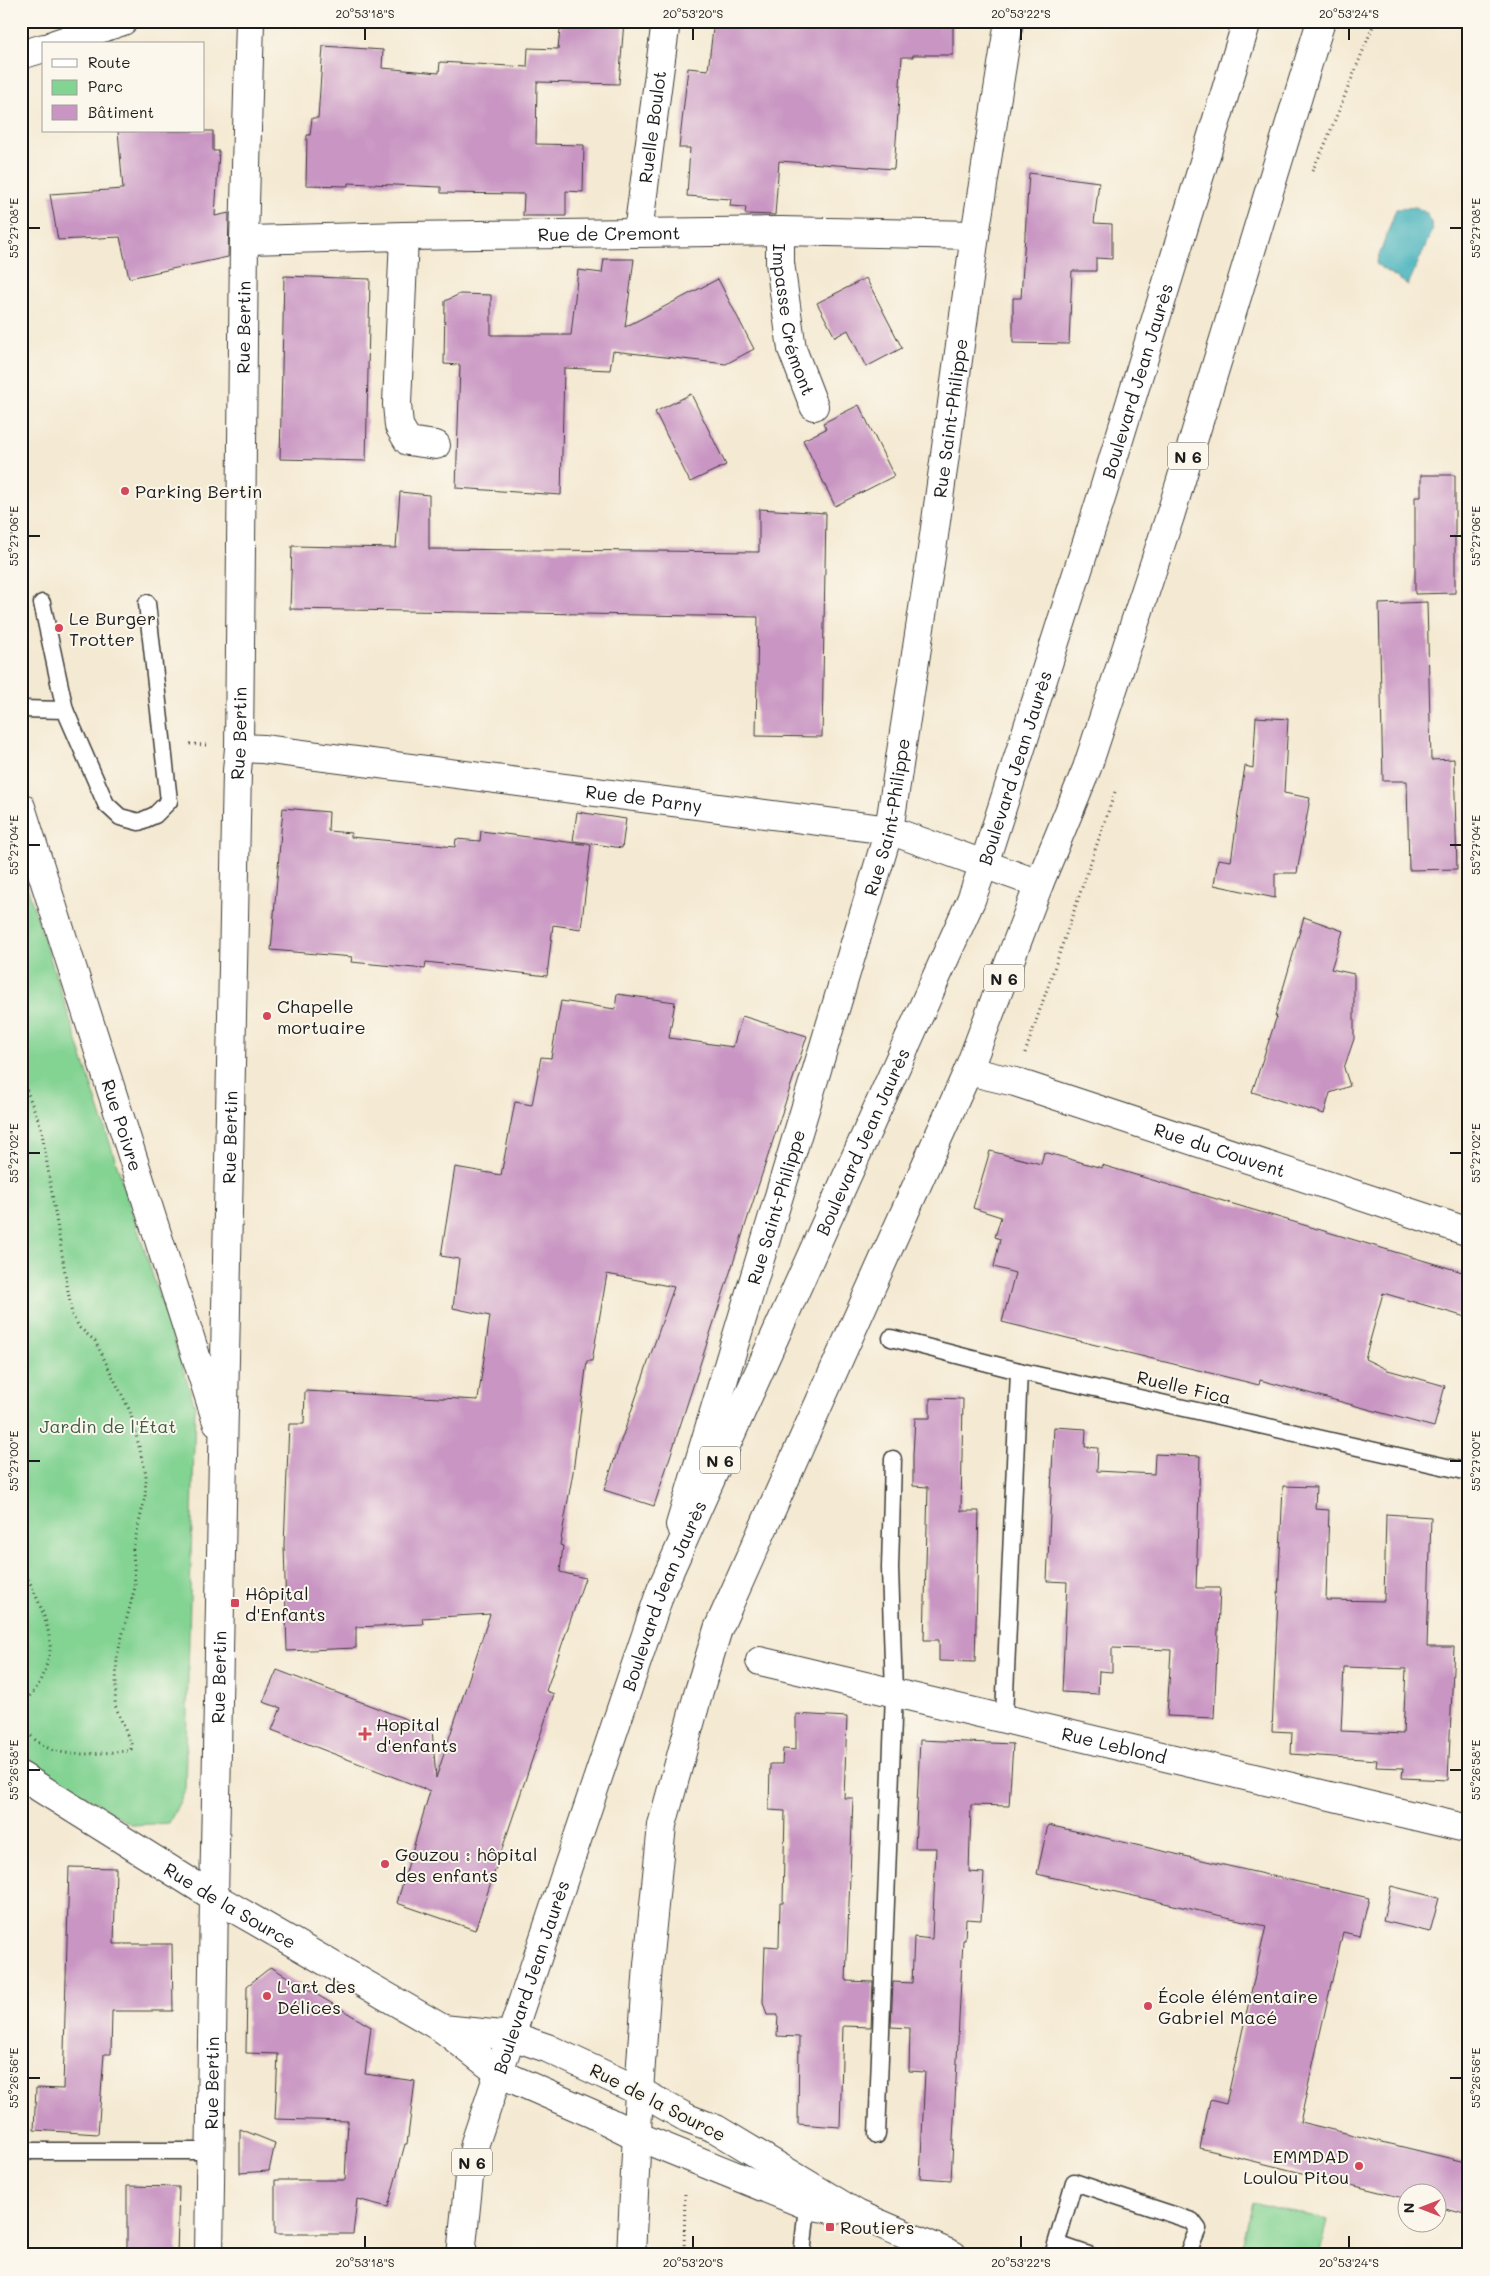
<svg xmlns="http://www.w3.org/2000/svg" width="1490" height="2276" font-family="Mali,sans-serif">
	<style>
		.green { fill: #83d393; stroke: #507858 }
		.water { fill: #40b0bb; stroke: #2e666c }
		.building { fill: #c995c3; fill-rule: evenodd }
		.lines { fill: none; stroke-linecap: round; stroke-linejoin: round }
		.service-casing { stroke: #3c3b37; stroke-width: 19 }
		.minor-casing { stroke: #3c3b37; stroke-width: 30 }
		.tertiary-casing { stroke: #3c3b37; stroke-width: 30 }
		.secondary-casing { stroke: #3c3b37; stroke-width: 30 }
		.primary-casing { stroke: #3c3b37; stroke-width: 30 }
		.path { stroke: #3c3b37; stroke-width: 3; stroke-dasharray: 1 4; stroke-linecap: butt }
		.service { stroke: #fff; stroke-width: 16 }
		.minor { stroke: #fff; stroke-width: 28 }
		.tertiary { stroke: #fff; stroke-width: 28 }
		.secondary { stroke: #fff; stroke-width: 28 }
		.primary { stroke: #fff; stroke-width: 28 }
		.ticks { fill: none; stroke: #1c1c1c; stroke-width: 2 }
		.poi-dot { fill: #d1495b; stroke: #fbf7ec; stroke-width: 2 }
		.labels { text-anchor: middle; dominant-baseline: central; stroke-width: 4; stroke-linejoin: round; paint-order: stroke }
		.shield { fill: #fbf7ec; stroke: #5f5e5a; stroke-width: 1 }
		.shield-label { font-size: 16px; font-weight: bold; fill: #1c1c1c }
		.street-label { font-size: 18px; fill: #1c1c1c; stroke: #fbf7ec }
		.poi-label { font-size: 18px; fill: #1c1c1c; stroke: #fbf7ec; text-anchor: start }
		.park-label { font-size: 18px; fill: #405c46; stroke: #fbf7ec }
		.neatline { fill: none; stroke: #1c1c1c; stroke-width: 2 }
		.ticks-label { font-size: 12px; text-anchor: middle; fill: #1c1c1c }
	</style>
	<rect width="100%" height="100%" fill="#fbf7ec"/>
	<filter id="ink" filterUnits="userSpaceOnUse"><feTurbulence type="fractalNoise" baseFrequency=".02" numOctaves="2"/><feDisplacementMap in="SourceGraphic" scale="10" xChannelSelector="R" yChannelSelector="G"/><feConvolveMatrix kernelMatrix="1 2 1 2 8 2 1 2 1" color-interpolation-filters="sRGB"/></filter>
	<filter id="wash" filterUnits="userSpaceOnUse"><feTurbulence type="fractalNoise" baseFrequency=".0096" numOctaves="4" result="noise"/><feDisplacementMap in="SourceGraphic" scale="20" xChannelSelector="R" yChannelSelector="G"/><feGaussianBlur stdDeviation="1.12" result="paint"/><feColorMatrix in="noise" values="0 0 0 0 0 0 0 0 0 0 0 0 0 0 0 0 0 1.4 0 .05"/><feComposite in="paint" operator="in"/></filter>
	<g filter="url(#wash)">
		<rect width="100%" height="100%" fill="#f4e9d2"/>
		<g class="green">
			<path d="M 21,868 L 195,1406 L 185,1791 L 169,1823 L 132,1825 L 21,1755 Z"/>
			<path d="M 1253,2201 L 1327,2220 L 1319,2255 L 1240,2255 Z"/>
		</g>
		<path class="water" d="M 1416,207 L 1428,214 L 1433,229 L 1408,285 L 1376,264 L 1396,209 Z"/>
		<g id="blocks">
			<g class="building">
				<path d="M 561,21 L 624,21 L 619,84 L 537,82 L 536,144 L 584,145 L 583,192 L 566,191 L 566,216 L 523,216 L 524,194 L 441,193 L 441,187 L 348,183 L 348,186 L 306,185 L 307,135 L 310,135 L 312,118 L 318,118 L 323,46 L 383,50 L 382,68 L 439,73 L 440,62 L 527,67 L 528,48 L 558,49 Z"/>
				<path d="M 714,21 L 825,21 L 825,24 L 886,26 L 913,25 L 913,21 L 953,21 L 953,55 L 913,55 L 913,57 L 902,57 L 894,169 L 779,161 L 775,215 L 745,214 L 746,207 L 730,206 L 731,199 L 687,196 L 690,148 L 679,148 L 688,68 L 708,70 Z"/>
				<path d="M 118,131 L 213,131 L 213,151 L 219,151 L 215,216 L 229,213 L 228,257 L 129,278 L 120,237 L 58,240 L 50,194 L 123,189 Z"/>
				<path d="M 1029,173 L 1099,182 L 1094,223 L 1112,224 L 1112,259 L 1096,258 L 1096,271 L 1072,271 L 1069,344 L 1013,343 L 1013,298 L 1021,298 Z"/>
				<path d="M 604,259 L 634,259 L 625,327 L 718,279 L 754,349 L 726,364 L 613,351 L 610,370 L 564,368 L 561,495 L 456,488 L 460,365 L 444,364 L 445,301 L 460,294 L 491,295 L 491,335 L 571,335 L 578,270 L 602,273 Z"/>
				<path d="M 284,276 L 370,279 L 366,461 L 280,459 Z"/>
				<path d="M 866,278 L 902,348 L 866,367 L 848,330 L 835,337 L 817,303 Z"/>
				<path d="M 691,394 L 726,465 L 690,482 L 655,412 Z"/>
				<path d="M 859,405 L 894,476 L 835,506 L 803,440 L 826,429 L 823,423 Z"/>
				<path d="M 1421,475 L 1455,475 L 1455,593 L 1415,594 L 1415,497 L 1421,497 Z"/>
				<path d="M 400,492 L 429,495 L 429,549 L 759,552 L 759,509 L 826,513 L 822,737 L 756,736 L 758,617 L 290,609 L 292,546 L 396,548 Z"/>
				<path d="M 1427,602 L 1431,760 L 1454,759 L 1457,869 L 1409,870 L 1407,781 L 1383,781 L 1379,604 Z"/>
				<path d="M 1256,717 L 1288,719 L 1284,793 L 1310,798 L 1297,873 L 1275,873 L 1275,898 L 1214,885 L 1218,859 L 1231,861 L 1245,766 L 1253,768 Z"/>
				<path d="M 283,808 L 329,812 L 328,831 L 351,833 L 351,837 L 455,847 L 456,839 L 480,841 L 481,831 L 591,845 L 581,929 L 553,925 L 547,976 L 426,962 L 425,969 L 351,962 L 352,957 L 271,950 Z"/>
				<path d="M 577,812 L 626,819 L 622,848 L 573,841 Z"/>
				<path d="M 1304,917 L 1343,931 L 1331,969 L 1354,974 L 1354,1039 L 1344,1068 L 1350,1086 L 1330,1093 L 1324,1114 L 1252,1092 L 1277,1016 L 1275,1016 Z"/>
				<path d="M 617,994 L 675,1002 L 669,1038 L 733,1047 L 742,1016 L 807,1036 L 654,1506 L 604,1490 L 674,1287 L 607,1274 L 592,1361 L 587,1361 L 573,1472 L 560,1545 L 563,1546 L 560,1572 L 585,1578 L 546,1691 L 554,1694 L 475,1930 L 397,1903 L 430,1791 L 272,1730 L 281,1708 L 263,1702 L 277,1670 L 432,1729 L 436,1778 L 490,1614 L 422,1618 L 423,1624 L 356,1627 L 356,1648 L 287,1651 L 284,1545 L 289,1424 L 304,1424 L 305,1391 L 478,1400 L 490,1316 L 453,1308 L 459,1259 L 441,1256 L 455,1167 L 501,1175 L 515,1102 L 532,1105 L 541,1057 L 551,1058 L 561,1001 L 615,1009 Z"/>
				<path d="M 990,1151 L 1041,1164 L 1044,1152 L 1102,1168 L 1102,1165 L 1469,1274 L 1469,1318 L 1383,1293 L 1365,1359 L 1388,1370 L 1445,1386 L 1434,1427 L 1260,1380 L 1259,1385 L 1002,1322 L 1015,1273 L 994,1267 L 1000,1239 L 995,1237 L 1001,1217 L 973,1208 Z"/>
				<path d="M 930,1398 L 963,1399 L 961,1511 L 979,1511 L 975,1662 L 939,1661 L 939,1640 L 924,1640 L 928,1487 L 913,1486 L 913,1455 L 915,1418 L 930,1418 Z"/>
				<path d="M 1054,1427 L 1086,1429 L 1085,1447 L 1098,1448 L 1097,1471 L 1154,1474 L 1155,1454 L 1200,1456 L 1196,1588 L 1220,1588 L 1214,1718 L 1167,1716 L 1171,1650 L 1112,1648 L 1112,1672 L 1099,1671 L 1098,1694 L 1062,1692 L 1067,1582 L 1047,1581 Z"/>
				<path d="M 1283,1486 L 1316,1487 L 1315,1509 L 1329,1510 L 1326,1600 L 1384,1601 L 1386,1514 L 1431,1517 L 1427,1647 L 1454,1647 L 1448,1780 L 1402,1778 L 1403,1768 L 1376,1767 L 1377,1760 L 1291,1754 L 1292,1732 L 1272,1731 ZM 1344,1667 L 1406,1669 L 1403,1734 L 1341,1731 Z"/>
				<path d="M 796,1714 L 847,1717 L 844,1798 L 853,1798 L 846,1981 L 873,1982 L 871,2027 L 843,2026 L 840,2127 L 798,2124 L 799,2037 L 777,2036 L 778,2015 L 767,2015 L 763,2002 L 765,1946 L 779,1947 L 780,1903 L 783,1903 L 785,1811 L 769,1810 L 770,1764 L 782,1764 L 783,1749 L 796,1750 Z"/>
				<path d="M 920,1740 L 1013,1744 L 1009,1806 L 971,1805 L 969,1872 L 984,1873 L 981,1920 L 966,1919 L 965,1940 L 963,1940 L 951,2180 L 920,2178 L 925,2072 L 909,2071 L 910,2028 L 891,2027 L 893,1982 L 912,1983 L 914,1937 L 932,1939 L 936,1848 L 915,1848 Z"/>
				<path d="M 1048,1825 L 1369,1898 L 1360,1936 L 1343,1932 L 1300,2122 L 1469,2163 L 1469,2214 L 1438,2206 L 1438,2194 L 1408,2194 L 1408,2199 L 1200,2148 L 1210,2100 L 1226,2104 L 1266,1926 L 1037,1874 Z"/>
				<path d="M 69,1867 L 116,1868 L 114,1944 L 172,1944 L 173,2011 L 112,2011 L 111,2054 L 104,2054 L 98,2134 L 34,2130 L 36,2088 L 63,2089 Z"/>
				<path d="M 1391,1886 L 1439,1898 L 1430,1932 L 1383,1921 Z"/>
				<path d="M 271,1967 L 371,2027 L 365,2074 L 415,2081 L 407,2144 L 405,2144 L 388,2207 L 357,2199 L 353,2234 L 275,2234 L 275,2180 L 345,2180 L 348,2121 L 275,2119 L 278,2054 L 246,2053 L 247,1986 Z"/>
				<path d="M 240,2129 L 275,2143 L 269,2171 L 240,2173 Z"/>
				<path d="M 127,2186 L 179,2187 L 177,2255 L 127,2255 Z"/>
			</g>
		</g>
	</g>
	<g filter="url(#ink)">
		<use href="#blocks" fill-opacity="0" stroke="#3c3b37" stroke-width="1"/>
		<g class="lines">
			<defs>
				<g id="service">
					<path d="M 42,603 L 65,710 L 106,804 L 120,817 L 139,822 L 155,815 L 169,801 L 147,603"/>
					<path d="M 21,709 L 65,710"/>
					<path d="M 891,1338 L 1019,1371 L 1469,1472"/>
					<path d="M 1004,1717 L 1019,1371"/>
					<path d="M 877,2135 L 894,1693 L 890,1568 L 893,1459"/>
					<path d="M 21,2151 L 211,2151"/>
					<path d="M 1057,2244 L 1089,2255"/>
					<path d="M 802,2255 L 807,2205"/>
					<path d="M 1053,2255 L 1074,2182 L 1192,2221 L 1198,2229 L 1187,2255"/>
				</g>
				<g id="minor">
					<path id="s1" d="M 780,231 L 780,263 L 792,349 L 814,406"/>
					<path id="s2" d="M 638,232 L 666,21"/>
					<path d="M 404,236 L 397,404 L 399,426 L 408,441 L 436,445"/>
					<path id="s3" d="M 244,240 L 404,236 L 780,231 L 975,235"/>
					<path id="s4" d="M 239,748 L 263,749 L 889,830 L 1039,884"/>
					<path id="s5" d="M 21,807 L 217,1422"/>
					<path id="s6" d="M 968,1071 L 1015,1082 L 1469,1232"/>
					<path id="s7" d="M 680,1525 L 889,830 L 932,550 L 975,235 L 1009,21"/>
					<path id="s8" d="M 760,1661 L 1469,1829"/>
					<path id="s9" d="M 209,2255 L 214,1897 L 237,771 L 239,748 L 244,240 L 250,21"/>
				</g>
				<g id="tertiary">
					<path d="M 55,44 L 123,21"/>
					<path d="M 21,55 L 44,48"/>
					<path d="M 639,2091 L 687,2118 L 716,2129 L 857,2214 L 953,2255"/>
					<path d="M 637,2136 L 807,2205 L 836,2210"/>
				</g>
				<g id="secondary">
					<path id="s10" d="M 21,1776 L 214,1897 L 443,2029 L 499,2073 L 593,2114 L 637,2136"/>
					<path d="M 443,2029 L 512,2036 L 547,2048 L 639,2091"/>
				</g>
				<g id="primary">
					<path id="s11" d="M 461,2255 L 469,2177 L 475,2143 L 661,1590 L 971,900 L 984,864 L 1103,492 L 1247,21"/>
					<path d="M 631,2255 L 639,2091 L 648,1965 L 662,1825 L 699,1691 L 718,1629 L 968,1071 L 1039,884 L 1087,768 L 1171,513 L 1321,21"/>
				</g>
			</defs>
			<use href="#service" class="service-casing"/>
			<use href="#minor" class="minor-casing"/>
			<use href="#tertiary" class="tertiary-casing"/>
			<use href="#secondary" class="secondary-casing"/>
			<use href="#primary" class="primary-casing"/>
			<g class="path">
				<path d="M 1312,171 L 1324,147 L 1375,21"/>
				<path d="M 190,744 L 206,745"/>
				<path d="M 1025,1053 L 1116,789"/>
				<path d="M 21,1076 L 41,1127 L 72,1315 L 80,1328 L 95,1341 L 130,1411 L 146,1474 L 145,1497 L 133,1549 L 135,1587 L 117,1656 L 116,1685 L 115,1705 L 131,1744 L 131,1749 L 128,1751 C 88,1753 45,1765 21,1722"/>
				<path d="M 21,1566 C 33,1587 52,1627 50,1651 C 49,1660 44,1672 40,1681 C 36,1691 28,1697 21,1705"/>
				<path d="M 684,2255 L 685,2190"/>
			</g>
			<use href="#service" class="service"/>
			<use href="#minor" class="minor"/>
			<use href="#tertiary" class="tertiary"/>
			<use href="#secondary" class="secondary"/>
			<use href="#primary" class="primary"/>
		</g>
	</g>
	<path class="ticks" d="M 365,28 L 365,40M 693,28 L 693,40M 1021,28 L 1021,40M 1349,28 L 1349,40M 28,228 L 40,228M 1450,228 L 1462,228M 28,536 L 40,536M 1450,536 L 1462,536M 28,845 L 40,845M 1450,845 L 1462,845M 28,1153 L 40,1153M 1450,1153 L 1462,1153M 28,1461 L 40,1461M 1450,1461 L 1462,1461M 28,1770 L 40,1770M 1450,1770 L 1462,1770M 28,2078 L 40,2078M 1450,2078 L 1462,2078M 365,2236 L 365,2248M 693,2236 L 693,2248M 1021,2236 L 1021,2248M 1349,2236 L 1349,2248"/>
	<g class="poi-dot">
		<circle cx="125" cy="491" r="5"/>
		<circle cx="59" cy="628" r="5"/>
		<circle cx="267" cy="1016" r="5"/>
		<rect x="230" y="1598" width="10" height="10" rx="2.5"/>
		<path d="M362.5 1726.5h5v5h5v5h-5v5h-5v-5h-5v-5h5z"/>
		<circle cx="385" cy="1864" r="5"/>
		<circle cx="267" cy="1996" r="5"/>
		<circle cx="1148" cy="2006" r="5"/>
		<circle cx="1359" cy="2166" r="5"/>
		<rect x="825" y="2222" width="10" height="10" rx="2.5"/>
	</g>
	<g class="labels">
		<g class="shield">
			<rect x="1168" y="442.5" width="40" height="27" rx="4"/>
			<rect x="984" y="964.5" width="40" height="27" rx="4"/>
			<rect x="700" y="1446.5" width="40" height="27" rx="4"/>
			<rect x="452" y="2148.5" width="40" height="27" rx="4"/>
		</g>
		<g class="shield-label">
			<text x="1188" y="456">N 6</text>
			<text x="1004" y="978">N 6</text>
			<text x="720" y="1460">N 6</text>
			<text x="472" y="2162">N 6</text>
		</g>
		<g class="street-label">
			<text stroke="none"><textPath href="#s2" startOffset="106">Ruelle Boulot</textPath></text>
			<text stroke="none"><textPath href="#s3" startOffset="365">Rue de Cremont</textPath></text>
			<text stroke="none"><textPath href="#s1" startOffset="90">Impasse Crémont</textPath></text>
			<text stroke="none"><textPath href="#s9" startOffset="1928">Rue Bertin</textPath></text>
			<text stroke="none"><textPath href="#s11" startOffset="1998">Boulevard Jean Jaurès</textPath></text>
			<text stroke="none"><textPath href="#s7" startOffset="1142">Rue Saint-Philippe</textPath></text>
			<text stroke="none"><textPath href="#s9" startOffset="1522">Rue Bertin</textPath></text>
			<text stroke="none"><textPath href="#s11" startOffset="1592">Boulevard Jean Jaurès</textPath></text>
			<text stroke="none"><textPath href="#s4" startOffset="408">Rue de Parny</textPath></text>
			<text stroke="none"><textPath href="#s7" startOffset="738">Rue Saint-Philippe</textPath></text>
			<text stroke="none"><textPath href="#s5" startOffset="334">Rue Poivre</textPath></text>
			<text stroke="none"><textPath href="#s9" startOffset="1118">Rue Bertin</textPath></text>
			<text stroke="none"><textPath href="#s11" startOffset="1188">Boulevard Jean Jaurès</textPath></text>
			<text stroke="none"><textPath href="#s6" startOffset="264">Rue du Couvent</textPath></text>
			<text stroke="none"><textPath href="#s7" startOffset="332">Rue Saint-Philippe</textPath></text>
			<text transform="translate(1184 1387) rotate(13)">Ruelle Fica</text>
			<text stroke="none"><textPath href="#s11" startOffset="692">Boulevard Jean Jaurès</textPath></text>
			<text stroke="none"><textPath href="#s9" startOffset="578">Rue Bertin</textPath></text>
			<text stroke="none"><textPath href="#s8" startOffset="364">Rue Leblond</textPath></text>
			<text stroke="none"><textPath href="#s10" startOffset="246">Rue de la Source</textPath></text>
			<text stroke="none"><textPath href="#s11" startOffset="288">Boulevard Jean Jaurès</textPath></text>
			<text stroke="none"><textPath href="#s9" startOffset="172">Rue Bertin</textPath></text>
			<text transform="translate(658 2102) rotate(27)">Rue de la Source</text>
		</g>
		<g class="poi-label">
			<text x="135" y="491">Parking Bertin</text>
			<text x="69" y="618">Le Burger<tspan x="69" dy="21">Trotter</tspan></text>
			<text x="277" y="1006">Chapelle<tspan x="277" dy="21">mortuaire</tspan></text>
			<text x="245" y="1593">Hôpital<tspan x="245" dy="21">d'Enfants</tspan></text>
			<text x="376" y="1724">Hopital<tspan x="376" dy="21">d'enfants</tspan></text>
			<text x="395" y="1854">Gouzou : hôpital<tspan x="395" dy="21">des enfants</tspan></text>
			<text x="277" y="1986">L'art des<tspan x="277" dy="21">Délices</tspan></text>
			<text x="1158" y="1996">École élémentaire<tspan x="1158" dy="21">Gabriel Macé</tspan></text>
			<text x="1349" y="2156" text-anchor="end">EMMDAD<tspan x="1349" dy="21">Loulou Pitou</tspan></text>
			<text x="840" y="2227">Routiers</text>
		</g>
		<g class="park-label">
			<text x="108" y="1426">Jardin de l'État</text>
		</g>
	</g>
	<rect width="1490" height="2276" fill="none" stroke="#fbf7ec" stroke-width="55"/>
	<rect x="42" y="42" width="162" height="90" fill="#fbf7ec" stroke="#a29f99"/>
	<rect x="52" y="59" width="25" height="8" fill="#ffffff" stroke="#a29f99"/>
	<text x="88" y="68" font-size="15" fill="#1c1c1c">Route</text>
	<rect x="52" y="80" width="25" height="15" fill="#83d393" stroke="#a29f99"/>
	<text x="88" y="92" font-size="15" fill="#1c1c1c">Parc</text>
	<rect x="52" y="105" width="25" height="15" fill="#c995c3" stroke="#a29f99"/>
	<text x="88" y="118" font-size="15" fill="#1c1c1c">Bâtiment</text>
	<g transform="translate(1422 2208) rotate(270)"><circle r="24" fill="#fbf7ec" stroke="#a29f99"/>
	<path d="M0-4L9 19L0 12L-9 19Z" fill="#d1495b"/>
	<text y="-8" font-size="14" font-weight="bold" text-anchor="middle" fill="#1c1c1c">N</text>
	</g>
	<rect x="28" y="28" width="1434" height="2220" class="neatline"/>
	<g class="ticks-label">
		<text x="365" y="18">20°53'18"S</text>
		<text x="693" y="18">20°53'20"S</text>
		<text x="1021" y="18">20°53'22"S</text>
		<text x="1349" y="18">20°53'24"S</text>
		<text transform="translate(1476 228) rotate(-90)" y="4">55°27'08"E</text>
		<text transform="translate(14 228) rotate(-90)" y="4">55°27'08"E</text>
		<text transform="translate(1476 536) rotate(-90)" y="4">55°27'06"E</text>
		<text transform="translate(14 536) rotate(-90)" y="4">55°27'06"E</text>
		<text transform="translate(1476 845) rotate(-90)" y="4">55°27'04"E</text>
		<text transform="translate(14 845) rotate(-90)" y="4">55°27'04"E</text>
		<text transform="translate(1476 1153) rotate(-90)" y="4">55°27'02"E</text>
		<text transform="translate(14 1153) rotate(-90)" y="4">55°27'02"E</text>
		<text transform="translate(14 1461) rotate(-90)" y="4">55°27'00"E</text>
		<text transform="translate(1476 1461) rotate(-90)" y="4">55°27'00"E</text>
		<text transform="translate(14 1770) rotate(-90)" y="4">55°26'58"E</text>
		<text transform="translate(1476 1770) rotate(-90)" y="4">55°26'58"E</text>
		<text transform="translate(14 2078) rotate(-90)" y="4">55°26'56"E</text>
		<text transform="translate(1476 2078) rotate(-90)" y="4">55°26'56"E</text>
		<text x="365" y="2267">20°53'18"S</text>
		<text x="693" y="2267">20°53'20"S</text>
		<text x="1021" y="2267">20°53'22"S</text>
		<text x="1349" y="2267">20°53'24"S</text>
	</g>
</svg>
